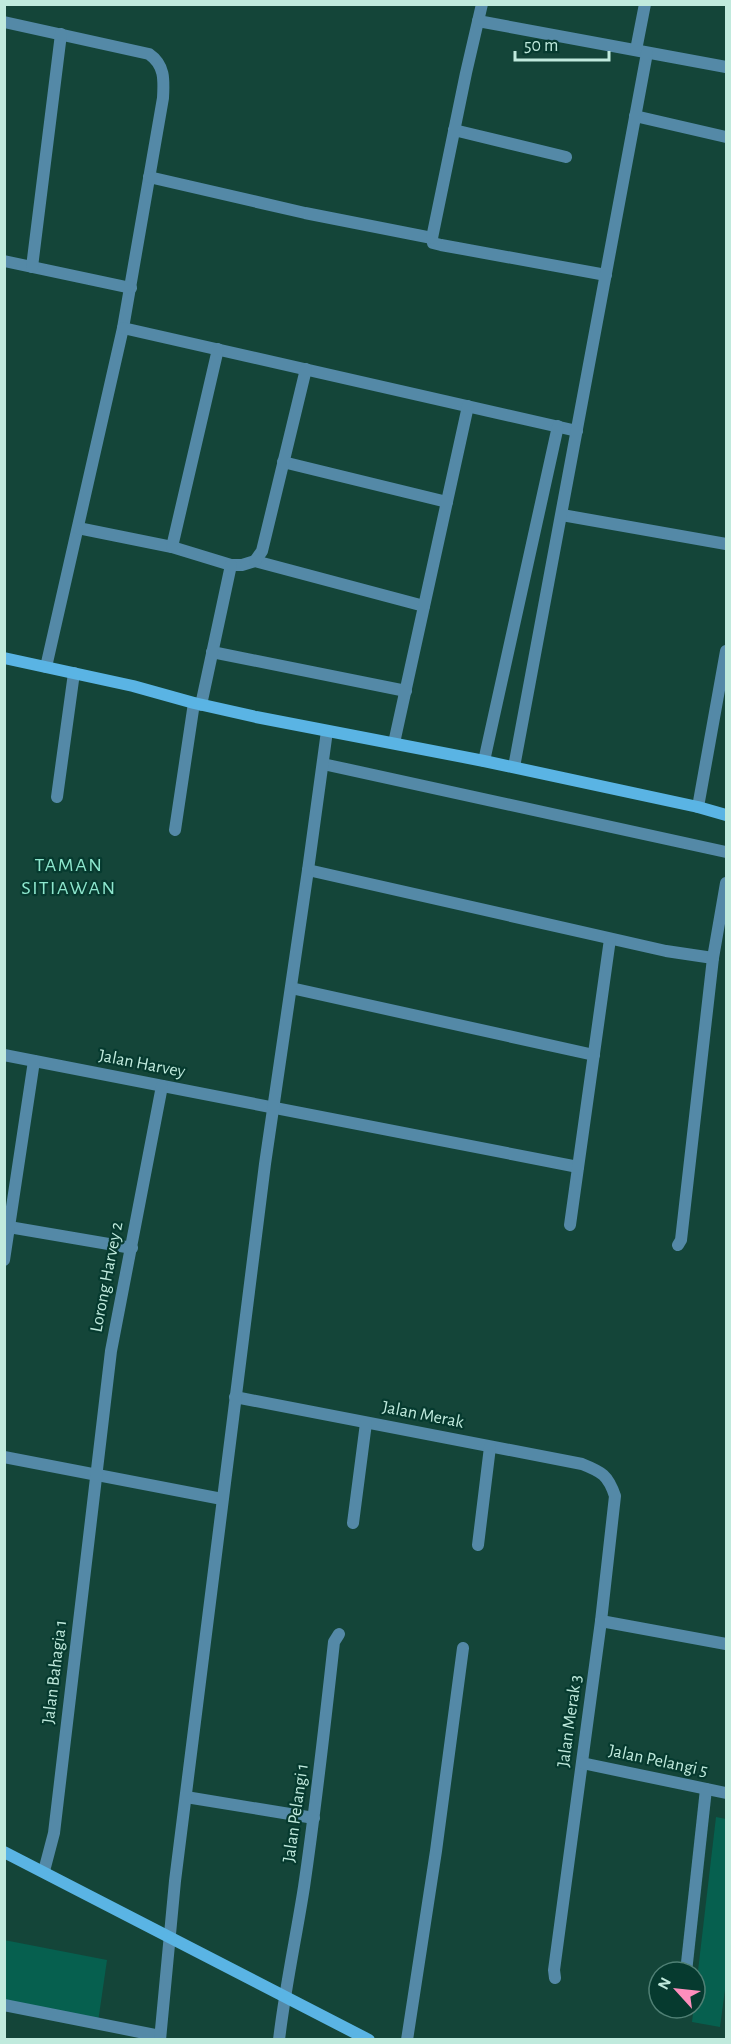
<svg xmlns="http://www.w3.org/2000/svg" width="731" height="2044" font-family="'Alegreya Sans',sans-serif">
	<style>
		.green { fill: #06604f }
		.lines { fill: none; stroke-linecap: round; stroke-linejoin: round }
		.street { stroke: #5489a7; stroke-width: 12 }
		.secondary { stroke: #5ab4e4; stroke-width: 12 }
		.labels { text-anchor: middle; dominant-baseline: central; stroke-width: 4.5; stroke-linejoin: round; paint-order: stroke }
		.street-label { font-size: 18px; fill: #c0eadd; stroke: #063a2f }
		.neighbourhood-label { font-size: 20px; letter-spacing: 1.5px; fill: #8ee7ce; stroke: #063a2f }
	</style>
	<rect width="100%" height="100%" fill="#144539"/>
	<g class="green">
		<path d="M 716,1817 L 726,1819 L 726,1982 L 720,2027 L 692,2022 Z"/>
		<path d="M 4,1940 L 107,1960 L 97,2029 L 5,2010 Z"/>
	</g>
	<g class="lines">
		<g class="street">
			<path d="M 478,21 L 726,67"/>
			<path d="M 4,22 L 149,54 C 165,65 164,80 163,98 L 123,328 L 46,667"/>
			<path d="M 636,50 L 645,4"/>
			<path d="M 635,116 L 726,137"/>
			<path d="M 454,130 L 566,157"/>
			<path d="M 149,177 L 305,213 L 432,238 L 433,243 L 441,245 L 606,275"/>
			<path d="M 432,238 L 466,73 L 482,4"/>
			<path d="M 4,261 L 131,288"/>
			<path d="M 32,267 L 61,34"/>
			<path d="M 123,328 L 577,431"/>
			<path d="M 283,462 L 447,502"/>
			<path d="M 562,515 L 726,544"/>
			<path d="M 78,528 L 172,547 L 231,565 L 242,565 L 255,561 L 424,606"/>
			<path d="M 172,547 L 218,349"/>
			<path d="M 255,561 L 262,551 L 306,369"/>
			<path d="M 212,652 L 406,691"/>
			<path d="M 201,705 L 231,565"/>
			<path d="M 394,743 L 468,406"/>
			<path d="M 484,761 L 558,426"/>
			<path d="M 323,764 L 726,852"/>
			<path d="M 514,767 L 647,53"/>
			<path d="M 57,797 L 74,673"/>
			<path d="M 698,807 L 726,651"/>
			<path d="M 175,830 L 194,703"/>
			<path d="M 308,870 L 666,951 L 713,958"/>
			<path d="M 291,988 L 594,1055"/>
			<path d="M 4,1055 L 578,1167"/>
			<path d="M 570,1225 L 610,939"/>
			<path d="M 9,1227 L 132,1248"/>
			<path d="M 678,1245 L 681,1240 L 713,958 L 726,883"/>
			<path d="M 4,1260 L 34,1061"/>
			<path d="M 235,1397 L 582,1464 C 602,1472 608,1475 615,1496 L 601,1621 L 554,1970 L 555,1978"/>
			<path d="M 4,1457 L 222,1499"/>
			<path d="M 353,1523 L 366,1423"/>
			<path d="M 478,1545 L 490,1447"/>
			<path d="M 601,1621 L 726,1644"/>
			<path d="M 582,1763 L 726,1793"/>
			<path d="M 186,1797 L 314,1818"/>
			<path d="M 44,1871 L 54,1833 L 111,1351 L 162,1086"/>
			<path d="M 686,1972 L 706,1789"/>
			<path d="M 4,2005 L 160,2036"/>
			<path d="M 160,2040 L 175,1881 L 265,1164 L 308,870 L 327,731"/>
			<path d="M 279,2040 C 285,1988 296,1938 304,1887 C 316,1805 325,1724 334,1642 L 339,1634"/>
			<path d="M 407,2040 L 436,1851 L 463,1648"/>
		</g>
		<g class="secondary">
			<path d="M 4,658 L 133,686 L 194,703 L 256,717 L 484,761 L 698,807 L 726,815"/>
			<path d="M 4,1852 L 369,2040"/>
		</g>
	</g>
	<g class="labels">
		<g class="street-label">
			<text transform="translate(142 1064) rotate(11)">Jalan Harvey</text>
			<text transform="translate(107 1277) rotate(-79)">Lorong Harvey 2</text>
			<text transform="translate(423 1415) rotate(11)">Jalan Merak</text>
			<text transform="translate(55 1672) rotate(-83)">Jalan Bahagia 1</text>
			<text transform="translate(570 1721) rotate(-82)">Jalan Merak 3</text>
			<text transform="translate(658 1761) rotate(12)">Jalan Pelangi 5</text>
			<text transform="translate(296 1813) rotate(-82)">Jalan Pelangi 1</text>
		</g>
		<g class="neighbourhood-label">
			<text x="69" y="865">TAMAN<tspan x="69" dy="23">SITIAWAN</tspan></text>
		</g>
	</g>
	<rect width="731" height="2044" fill="none" stroke="#c0eadd" stroke-width="12"/>
	<g transform="translate(677 1990) rotate(297)"><circle r="28" fill="#063a2f" stroke="#508075" stroke-width="1.5"/>
	<path d="M0-4.5L10 22L0 15L-10 22Z" fill="#fe8ebd"/>
	<text y="-9" font-size="16" font-weight="bold" text-anchor="middle" fill="#c0eadd">N</text>
	</g>
	<path d="M515 51v9h94v-9" fill="none" stroke="#c0eadd" stroke-width="3"/>
	<text x="524" y="51" font-size="18" fill="#c0eadd" stroke="#063a2f" stroke-width="4.5" paint-order="stroke">50 m</text>
</svg>
